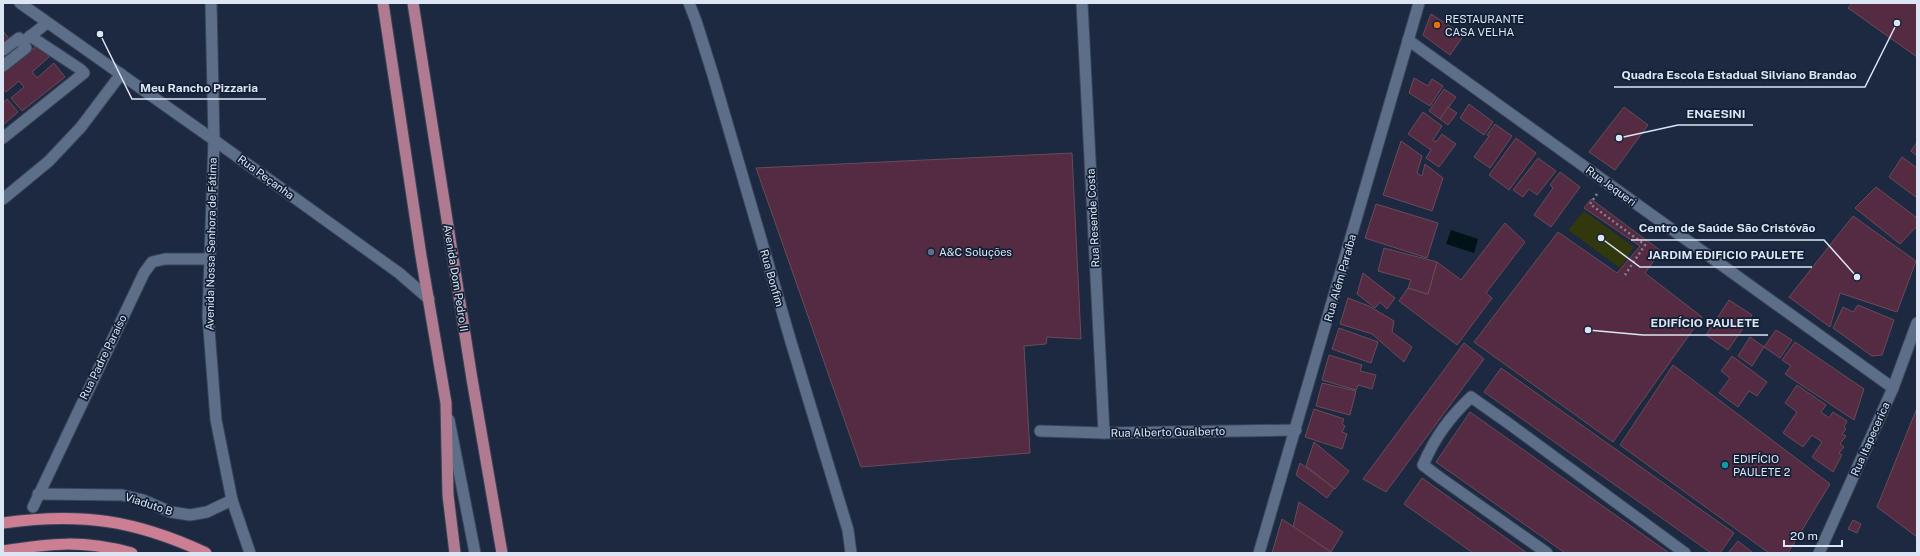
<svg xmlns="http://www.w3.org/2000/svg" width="1920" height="556" font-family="'Public Sans',sans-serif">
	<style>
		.green { fill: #31380e }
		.water { fill: #021318 }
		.building { fill: #552b42; stroke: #694b5a }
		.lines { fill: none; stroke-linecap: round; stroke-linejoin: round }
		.service-casing { stroke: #394457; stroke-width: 13 }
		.minor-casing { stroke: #394457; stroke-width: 13 }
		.tertiary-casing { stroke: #394457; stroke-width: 13 }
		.secondary-casing { stroke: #394457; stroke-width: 13 }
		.primary-casing { stroke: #394457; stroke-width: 13 }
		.path { stroke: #7b8699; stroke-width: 2.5; stroke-dasharray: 2 3; stroke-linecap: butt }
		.service { stroke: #5d6e88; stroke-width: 11 }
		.minor { stroke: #5d6e88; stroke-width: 11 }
		.tertiary { stroke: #5d6e88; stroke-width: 11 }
		.secondary { stroke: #5d6e88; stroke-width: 11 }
		.primary { stroke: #b07a90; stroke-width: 11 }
		.trunk-bridge-casing { stroke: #394457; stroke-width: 13; stroke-linecap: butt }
		.trunk-bridge { stroke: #cc7e93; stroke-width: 11 }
		.food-dot { fill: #e8710a; stroke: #121f35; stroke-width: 1.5 }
		.service-dot { fill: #5c6f8a; stroke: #121f35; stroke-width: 1.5 }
		.culture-dot { fill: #0f9aa8; stroke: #121f35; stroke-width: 1.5 }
		.labels { text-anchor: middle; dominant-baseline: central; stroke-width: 3.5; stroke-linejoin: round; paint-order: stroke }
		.poi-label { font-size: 11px; fill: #dce5f4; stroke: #121f35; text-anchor: start }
		.street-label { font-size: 11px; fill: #dce5f4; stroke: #121f35 }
		.leader { fill: none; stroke: #dce5f4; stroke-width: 1.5 }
		.callout-dot { fill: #dce5f4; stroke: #121f35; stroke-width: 1.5 }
		.callout-label { font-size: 12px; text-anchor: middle; font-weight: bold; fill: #dce5f4; stroke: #121f35; stroke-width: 3.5; stroke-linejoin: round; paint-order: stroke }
	</style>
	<rect width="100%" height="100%" fill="#1c2940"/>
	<path class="green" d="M 1584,211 L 1634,247 L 1620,268 L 1568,230 Z"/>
	<path class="water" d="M 1451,230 L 1478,239 L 1474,253 L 1446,244 Z"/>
	<g class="building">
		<path d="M 1852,3 L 1917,3 L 1917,57 L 1848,8 Z"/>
		<path d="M 1431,14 L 1464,35 L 1450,55 L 1423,35 Z"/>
		<path d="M 3,31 L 10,40 L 3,45 Z"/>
		<path d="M 39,44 L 49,57 L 32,72 L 37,78 L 54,63 L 65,77 L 22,111 L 11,98 L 24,87 L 19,81 L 6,92 L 3,89 L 3,73 Z"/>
		<path d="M 1414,78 L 1428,86 L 1432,79 L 1443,86 L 1430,106 L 1409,93 Z"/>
		<path d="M 1444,89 L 1456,97 L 1440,119 L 1429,111 Z"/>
		<path d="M 7,99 L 18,112 L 3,125 L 3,103 Z"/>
		<path d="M 1469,104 L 1493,122 L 1484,135 L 1460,118 Z"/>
		<path d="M 1448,107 L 1457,113 L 1448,125 L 1440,119 Z"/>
		<path d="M 1624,107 L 1648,125 L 1615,170 L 1589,152 Z"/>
		<path d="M 1423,112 L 1442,126 L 1433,140 L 1436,142 L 1442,134 L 1456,144 L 1439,167 L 1426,158 L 1431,150 L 1408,134 Z"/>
		<path d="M 1495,124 L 1512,136 L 1490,168 L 1474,157 L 1489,136 L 1487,135 Z"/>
		<path d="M 1516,138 L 1536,153 L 1509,190 L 1489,175 Z"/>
		<path d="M 1401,141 L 1422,156 L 1417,173 L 1422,176 L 1425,164 L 1443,178 L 1432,211 L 1383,195 Z"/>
		<path d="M 1917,142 L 1917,156 L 1911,151 Z"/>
		<path d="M 1072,153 L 1081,339 L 1047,337 L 1046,344 L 1024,346 L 1030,453 L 861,467 L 756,168 Z"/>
		<path d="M 1902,157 L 1917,168 L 1917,198 L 1889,177 Z"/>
		<path d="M 1538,158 L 1556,171 L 1537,195 L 1529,189 L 1523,197 L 1513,190 Z"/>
		<path d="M 1560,172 L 1580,187 L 1551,227 L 1534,215 L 1553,188 L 1550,185 Z"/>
		<path d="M 1876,187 L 1917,218 L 1917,226 L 1900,244 L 1855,208 Z"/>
		<path d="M 1591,199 L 1661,251 L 1645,273 L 1702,317 L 1613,442 L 1474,342 L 1558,232 L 1617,273 L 1640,246 L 1584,208 Z"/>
		<path d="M 1376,204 L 1438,223 L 1427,258 L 1365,238 Z"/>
		<path d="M 1853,216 L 1916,261 L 1897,312 L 1840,293 L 1830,327 L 1789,297 Z"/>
		<path d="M 1505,223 L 1525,242 L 1486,293 L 1492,298 L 1457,345 L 1399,301 L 1408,288 L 1428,294 L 1437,262 L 1461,280 Z"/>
		<path d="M 1384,248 L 1437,262 L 1428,294 L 1408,288 L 1411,280 L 1378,271 Z"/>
		<path d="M 1363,273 L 1395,298 L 1387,309 L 1380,302 L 1375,308 L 1357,294 Z"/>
		<path d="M 1348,298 L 1369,306 L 1394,321 L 1392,332 L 1412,347 L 1404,362 L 1372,334 L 1340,324 Z"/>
		<path d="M 1729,300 L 1752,315 L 1728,350 L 1706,335 Z"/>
		<path d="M 1858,305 L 1894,320 L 1882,355 L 1872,356 L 1833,328 L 1843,307 L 1853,312 Z"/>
		<path d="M 1339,328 L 1378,342 L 1371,363 L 1332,349 Z"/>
		<path d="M 1776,330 L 1792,340 L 1780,358 L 1764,347 Z"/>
		<path d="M 1750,337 L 1764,347 L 1752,366 L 1738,356 Z"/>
		<path d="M 1795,342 L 1864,389 L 1854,420 L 1785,374 L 1791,366 L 1782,360 Z"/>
		<path d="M 1464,343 L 1484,359 L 1386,492 L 1363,479 Z"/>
		<path d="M 1329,355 L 1362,365 L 1360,371 L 1376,375 L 1372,389 L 1358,385 L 1356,390 L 1322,380 Z"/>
		<path d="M 1732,356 L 1767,382 L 1757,396 L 1749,391 L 1738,407 L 1719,393 L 1730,378 L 1721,371 Z"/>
		<path d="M 1673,365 L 1830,484 L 1788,553 L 1769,553 L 1620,445 Z"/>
		<path d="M 1501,368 L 1734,533 L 1720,553 L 1711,553 L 1484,392 Z"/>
		<path d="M 1322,383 L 1356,391 L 1350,415 L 1316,406 Z"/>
		<path d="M 1797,385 L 1826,405 L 1821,412 L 1829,418 L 1833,412 L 1847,421 L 1844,427 L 1846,429 L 1842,434 L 1846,436 L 1840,444 L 1844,447 L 1839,453 L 1842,455 L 1833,472 L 1812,457 L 1822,442 L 1812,435 L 1803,447 L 1783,433 L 1797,412 L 1785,403 Z"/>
		<path d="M 1917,408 L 1917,537 L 1877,507 Z"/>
		<path d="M 1314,409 L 1344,419 L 1342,424 L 1345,426 L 1342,432 L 1347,434 L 1342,449 L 1305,437 Z"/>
		<path d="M 1470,412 L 1669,553 L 1565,553 L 1436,462 Z"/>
		<path d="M 1314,442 L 1349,471 L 1335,489 L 1306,466 Z"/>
		<path d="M 1300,463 L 1334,488 L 1327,498 L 1296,475 Z"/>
		<path d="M 1422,478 L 1527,553 L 1473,553 L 1404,504 Z"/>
		<path d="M 1299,502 L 1343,532 L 1331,552 L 1293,527 Z"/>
		<path d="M 1282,519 L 1331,552 L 1330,553 L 1272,553 Z"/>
		<path d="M 1853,520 L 1861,524 L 1857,533 L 1848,529 Z"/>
		<path d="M 1738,541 L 1753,553 L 1728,553 Z"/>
	</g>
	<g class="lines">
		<defs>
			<g id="service">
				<path d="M 24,41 L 47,23"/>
				<path d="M 3,50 L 19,38 L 26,48 L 3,66"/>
				<path d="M 3,138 L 84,73 L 80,69 L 30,36"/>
				<path d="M 3,199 L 49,161 L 81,127 L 121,74"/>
				<path d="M 1547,553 L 1439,477 L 1423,465 C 1435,437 1449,418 1471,397 L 1508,423 L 1685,553"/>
			</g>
			<g id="minor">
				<path d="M 20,3 L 214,140"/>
				<path d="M 1082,3 L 1104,433"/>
				<path d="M 1408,40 L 1893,388"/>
				<path d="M 1040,431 L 1104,433 L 1296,430"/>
				<path d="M 38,494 L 122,495 L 143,500 L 171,512 L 190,515 L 207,512 L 232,500"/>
				<path d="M 33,507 L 144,273 L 152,262 L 165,259 L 210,259"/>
			</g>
			<g id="tertiary">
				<path d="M 211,3 L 214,140 L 208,316 L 216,420 L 232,500 L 250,553"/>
				<path d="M 689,3 L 696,21 L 713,75 L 791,342 L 848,530 L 851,553"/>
				<path d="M 214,140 L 399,273 L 429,299"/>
				<path d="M 1259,553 L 1419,3"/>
				<path d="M 1819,553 L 1893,388 L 1917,323"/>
			</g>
			<path id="secondary" d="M 449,420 L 475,553"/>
			<g id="primary">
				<path d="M 383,3 L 421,256 L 446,403 L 448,495 L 455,553"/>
				<path d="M 413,3 L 472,379 L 502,553"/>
			</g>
		</defs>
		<use href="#service" class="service-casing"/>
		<use href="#minor" class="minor-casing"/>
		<use href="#tertiary" class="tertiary-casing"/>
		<use href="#secondary" class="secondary-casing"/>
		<use href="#primary" class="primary-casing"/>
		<path class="path" d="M 1597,194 L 1590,204 L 1645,245 L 1625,275"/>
		<use href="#service" class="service"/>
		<use href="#minor" class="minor"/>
		<use href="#tertiary" class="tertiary"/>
		<use href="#secondary" class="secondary"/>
		<use href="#primary" class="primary"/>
		<defs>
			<g id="trunk-bridge">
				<path d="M 3,523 C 81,512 135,520 206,553"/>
				<path d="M 3,551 C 53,543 82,540 132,553"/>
			</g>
		</defs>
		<use href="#trunk-bridge" class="trunk-bridge-casing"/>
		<use href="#trunk-bridge" class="trunk-bridge"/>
	</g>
	<circle class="food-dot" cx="1437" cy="25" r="4"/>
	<circle class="service-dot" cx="931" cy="252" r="4"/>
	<circle class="culture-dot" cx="1725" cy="465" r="4"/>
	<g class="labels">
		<g class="poi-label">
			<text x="1445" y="19">RESTAURANTE<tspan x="1445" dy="13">CASA VELHA</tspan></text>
			<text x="939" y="252">A&amp;C Soluções</text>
			<text x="1733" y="459">EDIFÍCIO<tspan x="1733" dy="13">PAULETE 2</tspan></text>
		</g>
		<g class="street-label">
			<text transform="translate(266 177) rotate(36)">Rua Peçanha</text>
			<text transform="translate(1611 186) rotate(36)">Rua Jequeri</text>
			<text transform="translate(1093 218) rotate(-93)">Rua Resende Costa</text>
			<text transform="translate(211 244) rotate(-89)">Avenida Nossa Senhora de Fátima</text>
			<text transform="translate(456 278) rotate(81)">Avenida Dom Pedro II</text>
			<text transform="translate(772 278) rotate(74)">Rua Bonfim</text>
			<text transform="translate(1340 278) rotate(-74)">Rua Além Paraíba</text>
			<text transform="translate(103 357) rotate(-64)">Rua Padre Paraíso</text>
			<text transform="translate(1168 432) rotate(-1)">Rua Alberto Gualberto</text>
			<text transform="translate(1870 439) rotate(-66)">Rua Itapecerica</text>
			<text transform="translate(149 504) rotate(18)">Viaduto B</text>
		</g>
	</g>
	<path class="leader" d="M1897 23L1865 87H1614M100 34L132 99H266M1619 138L1678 125H1753M1857 277L1824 240H1631M1601 238L1640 267H1812M1588 330L1643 335H1768"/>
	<g class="callout-dot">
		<circle cx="1897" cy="23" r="4"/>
		<circle cx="100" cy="34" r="4"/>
		<circle cx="1619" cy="138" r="4"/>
		<circle cx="1857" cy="277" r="4"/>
		<circle cx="1601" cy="238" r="4"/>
		<circle cx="1588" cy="330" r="4"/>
	</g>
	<g class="callout-label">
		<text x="1739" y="79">Quadra Escola Estadual Silviano Brandao</text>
		<text x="199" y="92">Meu Rancho Pizzaria</text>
		<text x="1716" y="118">ENGESINI</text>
		<text x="1727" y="232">Centro de Saúde São Cristóvão</text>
		<text x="1726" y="259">JARDIM EDIFICIO PAULETE</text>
		<text x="1705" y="327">EDIFÍCIO PAULETE</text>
	</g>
	<rect width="1920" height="556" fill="none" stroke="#dce5f4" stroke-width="8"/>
	<path d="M1784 540v6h58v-6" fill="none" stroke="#dce5f4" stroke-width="2"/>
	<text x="1790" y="540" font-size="12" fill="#dce5f4" stroke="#121f35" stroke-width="3" paint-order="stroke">20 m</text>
</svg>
